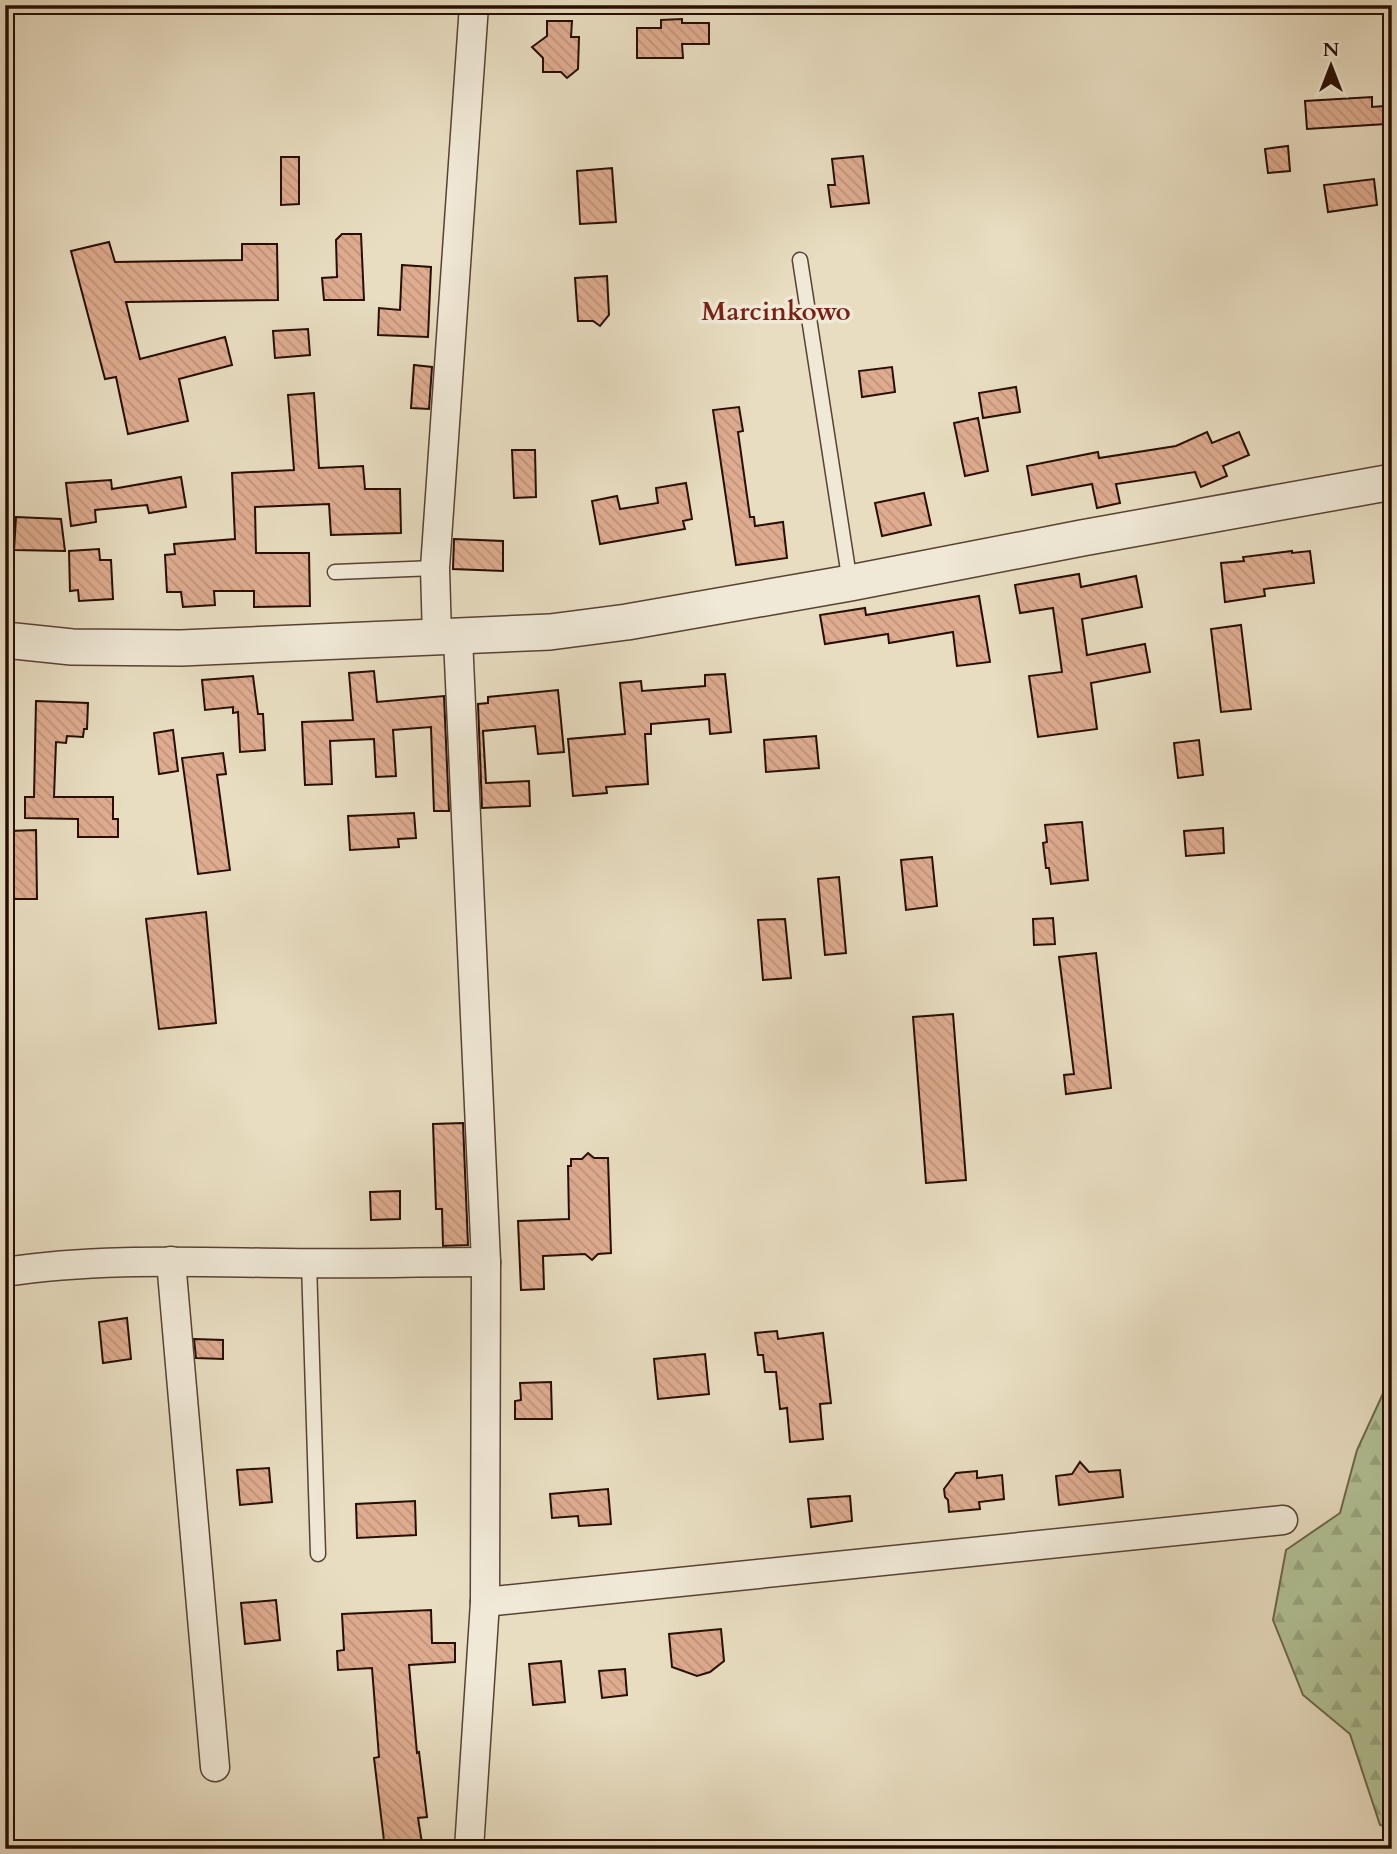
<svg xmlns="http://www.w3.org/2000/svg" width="1397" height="1854" font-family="Cardo,serif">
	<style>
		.forest { fill: url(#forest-firs); stroke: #6c684c; stroke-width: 2 }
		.building { fill: url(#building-back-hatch); stroke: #270e02; stroke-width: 2 }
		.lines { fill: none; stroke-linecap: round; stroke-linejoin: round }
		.service-casing { stroke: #574232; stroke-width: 17 }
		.minor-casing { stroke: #574232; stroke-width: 31 }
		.tertiary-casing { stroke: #574232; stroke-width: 38 }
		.service { stroke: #f0e9d7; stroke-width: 14 }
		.minor { stroke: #f0e9d7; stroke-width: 28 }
		.tertiary { stroke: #f0e9d7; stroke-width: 35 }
		.labels { text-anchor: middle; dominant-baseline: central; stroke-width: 7; stroke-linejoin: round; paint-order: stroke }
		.quarter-label { font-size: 26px; font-weight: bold; fill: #7a1f14; stroke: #f0e9d7 }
	</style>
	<defs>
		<pattern id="forest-firs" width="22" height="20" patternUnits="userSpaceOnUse" patternTransform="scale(1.75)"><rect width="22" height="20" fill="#b2c296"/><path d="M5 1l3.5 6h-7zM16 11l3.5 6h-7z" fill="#99a680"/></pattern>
		<pattern id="building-back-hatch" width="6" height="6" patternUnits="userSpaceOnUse" patternTransform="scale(1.75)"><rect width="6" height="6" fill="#dfac90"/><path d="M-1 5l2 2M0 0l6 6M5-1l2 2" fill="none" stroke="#bf937b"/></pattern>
	</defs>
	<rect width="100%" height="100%" fill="#e8ddc1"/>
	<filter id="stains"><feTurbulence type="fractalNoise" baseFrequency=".00286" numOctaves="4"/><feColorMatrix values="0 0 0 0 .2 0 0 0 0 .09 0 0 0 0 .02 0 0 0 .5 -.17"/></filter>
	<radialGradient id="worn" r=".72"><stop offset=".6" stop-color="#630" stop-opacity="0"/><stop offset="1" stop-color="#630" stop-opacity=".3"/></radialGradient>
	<path class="forest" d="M 1392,1374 L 1392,1828 L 1380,1825 L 1350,1734 L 1303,1695 L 1273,1620 L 1286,1550 L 1340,1513 L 1357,1450 Z"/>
	<g class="building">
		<path d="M 682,19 L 682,23 L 709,23 L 709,44 L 682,44 L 683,58 L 637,58 L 637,28 L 661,28 L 661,20 Z"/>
		<path d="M 547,21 L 572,21 L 571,37 L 579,37 L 578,69 L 567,78 L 561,72 L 543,72 L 543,58 L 532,47 L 547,36 Z"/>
		<path d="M 1372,97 L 1372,107 L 1384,106 L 1386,124 L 1307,129 L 1305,101 Z"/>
		<path d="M 1288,146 L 1290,171 L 1268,173 L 1265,149 Z"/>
		<path d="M 863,156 L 869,203 L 831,207 L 828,185 L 835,185 L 832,159 Z"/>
		<path d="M 281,157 L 299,157 L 299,204 L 281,205 Z"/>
		<path d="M 612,168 L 616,222 L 580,224 L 577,171 Z"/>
		<path d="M 1374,179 L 1377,205 L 1328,212 L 1324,185 Z"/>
		<path d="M 342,234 L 361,234 L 364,300 L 324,300 L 322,278 L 337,277 L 336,240 Z"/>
		<path d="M 109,242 L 115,262 L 242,260 L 242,244 L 277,244 L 278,300 L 126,302 L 140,359 L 225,337 L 232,365 L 179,379 L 188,421 L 128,434 L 116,377 L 105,379 L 71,251 Z"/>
		<path d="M 402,265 L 431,267 L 428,337 L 378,335 L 379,308 L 400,310 Z"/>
		<path d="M 607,276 L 609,315 L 600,326 L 593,321 L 578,321 L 575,278 Z"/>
		<path d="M 308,329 L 310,355 L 275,358 L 273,331 Z"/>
		<path d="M 414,365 L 432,367 L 429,409 L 411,408 Z"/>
		<path d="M 892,367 L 895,392 L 862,397 L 859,371 Z"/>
		<path d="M 1016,387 L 1020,412 L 983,418 L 979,393 Z"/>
		<path d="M 314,393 L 319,468 L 363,466 L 365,489 L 400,489 L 401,533 L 331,535 L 329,504 L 255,507 L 256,553 L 309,553 L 310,606 L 254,607 L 254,591 L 214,591 L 215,605 L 183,607 L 181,592 L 167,592 L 165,555 L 175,554 L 174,544 L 235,539 L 232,473 L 294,470 L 288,395 Z"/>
		<path d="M 739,407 L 743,431 L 738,432 L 750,517 L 754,517 L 755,526 L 783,522 L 787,558 L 736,565 L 713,410 Z"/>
		<path d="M 978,418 L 988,471 L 965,476 L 954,423 Z"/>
		<path d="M 1207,432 L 1212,443 L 1239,432 L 1249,455 L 1223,466 L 1227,476 L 1201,487 L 1195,472 L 1116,484 L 1120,503 L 1097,508 L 1092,484 L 1032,495 L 1027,466 L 1098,452 L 1099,458 L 1176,446 Z"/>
		<path d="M 512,450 L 535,450 L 536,497 L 514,498 Z"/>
		<path d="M 181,477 L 186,507 L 149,513 L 147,505 L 95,510 L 96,522 L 71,526 L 66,483 L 111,480 L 112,489 Z"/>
		<path d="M 686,483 L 692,519 L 683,521 L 685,529 L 600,544 L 592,501 L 617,496 L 620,509 L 658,503 L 656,488 Z"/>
		<path d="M 924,493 L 931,525 L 882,536 L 875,503 Z"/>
		<path d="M 16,517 L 61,519 L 65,551 L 14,550 Z"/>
		<path d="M 454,539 L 503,541 L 503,571 L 453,569 Z"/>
		<path d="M 99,549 L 100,560 L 111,560 L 113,599 L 79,601 L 78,590 L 70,591 L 69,551 Z"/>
		<path d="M 1292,551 L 1292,553 L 1310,551 L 1314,583 L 1264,589 L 1265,596 L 1225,602 L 1221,563 L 1244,561 L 1243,557 Z"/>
		<path d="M 1079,574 L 1081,587 L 1136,576 L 1142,607 L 1082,619 L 1087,655 L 1145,644 L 1150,672 L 1091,683 L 1097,729 L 1038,737 L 1029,676 L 1062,672 L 1053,608 L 1020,613 L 1015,585 Z"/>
		<path d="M 979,596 L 990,662 L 957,666 L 953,632 L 889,643 L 888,634 L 825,644 L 820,615 L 865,608 L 866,615 Z"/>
		<path d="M 1241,625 L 1251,709 L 1221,712 L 1211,629 Z"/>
		<path d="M 374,671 L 377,702 L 444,696 L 449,811 L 434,811 L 431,727 L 393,730 L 396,776 L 376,777 L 374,739 L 330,741 L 332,784 L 305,785 L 302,722 L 353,720 L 349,673 Z"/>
		<path d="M 725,674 L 731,732 L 710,734 L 709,719 L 651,724 L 651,734 L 645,734 L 648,784 L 606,787 L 607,793 L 573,796 L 568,739 L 625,734 L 620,683 L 641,681 L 642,691 L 705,686 L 705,675 Z"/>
		<path d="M 253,676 L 258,714 L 263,714 L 265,750 L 240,752 L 238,712 L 233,713 L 233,707 L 205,710 L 202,680 Z"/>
		<path d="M 558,690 L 564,752 L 538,754 L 535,726 L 483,731 L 486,783 L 529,781 L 530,806 L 482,808 L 478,704 L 488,703 L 488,697 Z"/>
		<path d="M 36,701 L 88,703 L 87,729 L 84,729 L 83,737 L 67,736 L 66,743 L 56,742 L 54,797 L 113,797 L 113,819 L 118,819 L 118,837 L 78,837 L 78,819 L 25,818 L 25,797 L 34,797 Z"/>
		<path d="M 173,730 L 178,771 L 159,774 L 154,733 Z"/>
		<path d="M 816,736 L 819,768 L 766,772 L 764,740 Z"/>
		<path d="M 1199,740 L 1203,775 L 1178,778 L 1174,743 Z"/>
		<path d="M 223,753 L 226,774 L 217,775 L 230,870 L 198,874 L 182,758 Z"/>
		<path d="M 414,813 L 416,838 L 398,839 L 399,847 L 350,850 L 348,816 Z"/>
		<path d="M 1082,822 L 1088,880 L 1051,884 L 1049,868 L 1046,868 L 1043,843 L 1047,842 L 1045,825 Z"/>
		<path d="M 1223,828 L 1224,853 L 1186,856 L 1184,831 Z"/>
		<path d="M 36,830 L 37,899 L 11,899 L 9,831 Z"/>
		<path d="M 932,857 L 937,906 L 906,910 L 901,860 Z"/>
		<path d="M 839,877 L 846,953 L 825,955 L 818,879 Z"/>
		<path d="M 206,912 L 216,1023 L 159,1029 L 146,919 Z"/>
		<path d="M 1053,918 L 1055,944 L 1034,945 L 1033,919 Z"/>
		<path d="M 785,919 L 791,978 L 763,980 L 758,920 Z"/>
		<path d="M 1096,953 L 1111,1088 L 1066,1094 L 1064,1075 L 1074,1074 L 1059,957 Z"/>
		<path d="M 953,1014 L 966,1180 L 926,1183 L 913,1017 Z"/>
		<path d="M 463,1123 L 468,1245 L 443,1246 L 442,1209 L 436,1209 L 433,1124 Z"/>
		<path d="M 588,1153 L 594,1158 L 608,1158 L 611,1253 L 598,1254 L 592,1260 L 585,1254 L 543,1256 L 544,1289 L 521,1290 L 518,1221 L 569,1219 L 568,1166 L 571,1166 L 571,1159 L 582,1159 Z"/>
		<path d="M 400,1191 L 400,1219 L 371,1220 L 370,1192 Z"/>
		<path d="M 127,1318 L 131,1359 L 103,1363 L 99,1322 Z"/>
		<path d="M 777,1331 L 778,1339 L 823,1333 L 831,1403 L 820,1404 L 823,1439 L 790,1442 L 787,1408 L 780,1409 L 776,1372 L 765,1372 L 763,1355 L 758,1355 L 755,1333 Z"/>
		<path d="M 194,1339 L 223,1340 L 223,1359 L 196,1358 Z"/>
		<path d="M 705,1354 L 709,1394 L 658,1399 L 654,1359 Z"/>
		<path d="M 551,1382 L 552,1419 L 515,1419 L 515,1401 L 521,1400 L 520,1383 Z"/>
		<path d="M 1080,1462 L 1089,1472 L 1120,1470 L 1123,1497 L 1059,1505 L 1056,1476 L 1072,1474 Z"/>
		<path d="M 269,1468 L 272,1502 L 240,1505 L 237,1470 Z"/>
		<path d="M 977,1471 L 977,1478 L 1002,1475 L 1004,1499 L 979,1502 L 980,1509 L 949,1512 L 948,1500 L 945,1497 L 944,1489 L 956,1473 Z"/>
		<path d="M 608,1489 L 611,1524 L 579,1526 L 578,1516 L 552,1518 L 550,1494 Z"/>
		<path d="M 850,1496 L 852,1521 L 811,1527 L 808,1499 Z"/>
		<path d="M 415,1501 L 416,1535 L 357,1538 L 356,1504 Z"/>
		<path d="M 276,1600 L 280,1640 L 245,1644 L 241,1603 Z"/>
		<path d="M 431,1610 L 432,1643 L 455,1643 L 455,1662 L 409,1665 L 417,1753 L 419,1752 L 427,1817 L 418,1818 L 423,1849 L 385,1849 L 374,1758 L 379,1757 L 372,1668 L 338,1670 L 337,1651 L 344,1650 L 342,1614 Z"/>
		<path d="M 721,1629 L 724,1661 L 710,1672 L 697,1676 L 672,1667 L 669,1634 Z"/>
		<path d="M 561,1661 L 565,1702 L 533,1705 L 529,1664 Z"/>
		<path d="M 625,1669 L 627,1695 L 602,1698 L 599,1671 Z"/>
	</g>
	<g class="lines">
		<defs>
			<g id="service">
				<path d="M 800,260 L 850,583"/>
				<path d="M 335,572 L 435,568"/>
				<path d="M 309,1263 L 318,1554"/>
			</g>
			<g id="minor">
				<path d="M 437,638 L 435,568 L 474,5"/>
				<path d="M 458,638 L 486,1262 L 485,1602 L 469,1849"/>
				<path d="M 171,1261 L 215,1767"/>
				<path d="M 5,1272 C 97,1258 190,1262 283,1263 C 350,1264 418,1262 486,1262"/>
				<path d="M 485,1602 L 1283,1520"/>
			</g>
			<path id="tertiary" d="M 5,640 L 72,647 L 181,648 L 550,632 L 627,622 L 850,583 L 1082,538 L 1392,482"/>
		</defs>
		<use href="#service" class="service-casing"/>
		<use href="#minor" class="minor-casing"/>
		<use href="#tertiary" class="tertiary-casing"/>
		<use href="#service" class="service"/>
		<use href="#minor" class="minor"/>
		<use href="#tertiary" class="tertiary"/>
	</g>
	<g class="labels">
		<g class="quarter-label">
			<text x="776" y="311">Marcinkowo</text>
		</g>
	</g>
	<rect width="1397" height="1854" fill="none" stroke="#e8ddc1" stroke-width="28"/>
	<rect x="7" y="7" width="1383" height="1840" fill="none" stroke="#270e02" stroke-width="3.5"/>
	<rect x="14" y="14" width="1369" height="1826" fill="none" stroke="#270e02" stroke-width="2"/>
	<g transform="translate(1331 66)" stroke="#f0e9d7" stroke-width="5" paint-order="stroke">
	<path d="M0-5L12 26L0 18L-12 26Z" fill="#270e02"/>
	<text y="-10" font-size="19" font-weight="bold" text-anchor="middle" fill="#270e02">N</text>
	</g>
	<rect width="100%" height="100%" filter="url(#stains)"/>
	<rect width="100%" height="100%" fill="url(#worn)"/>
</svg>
